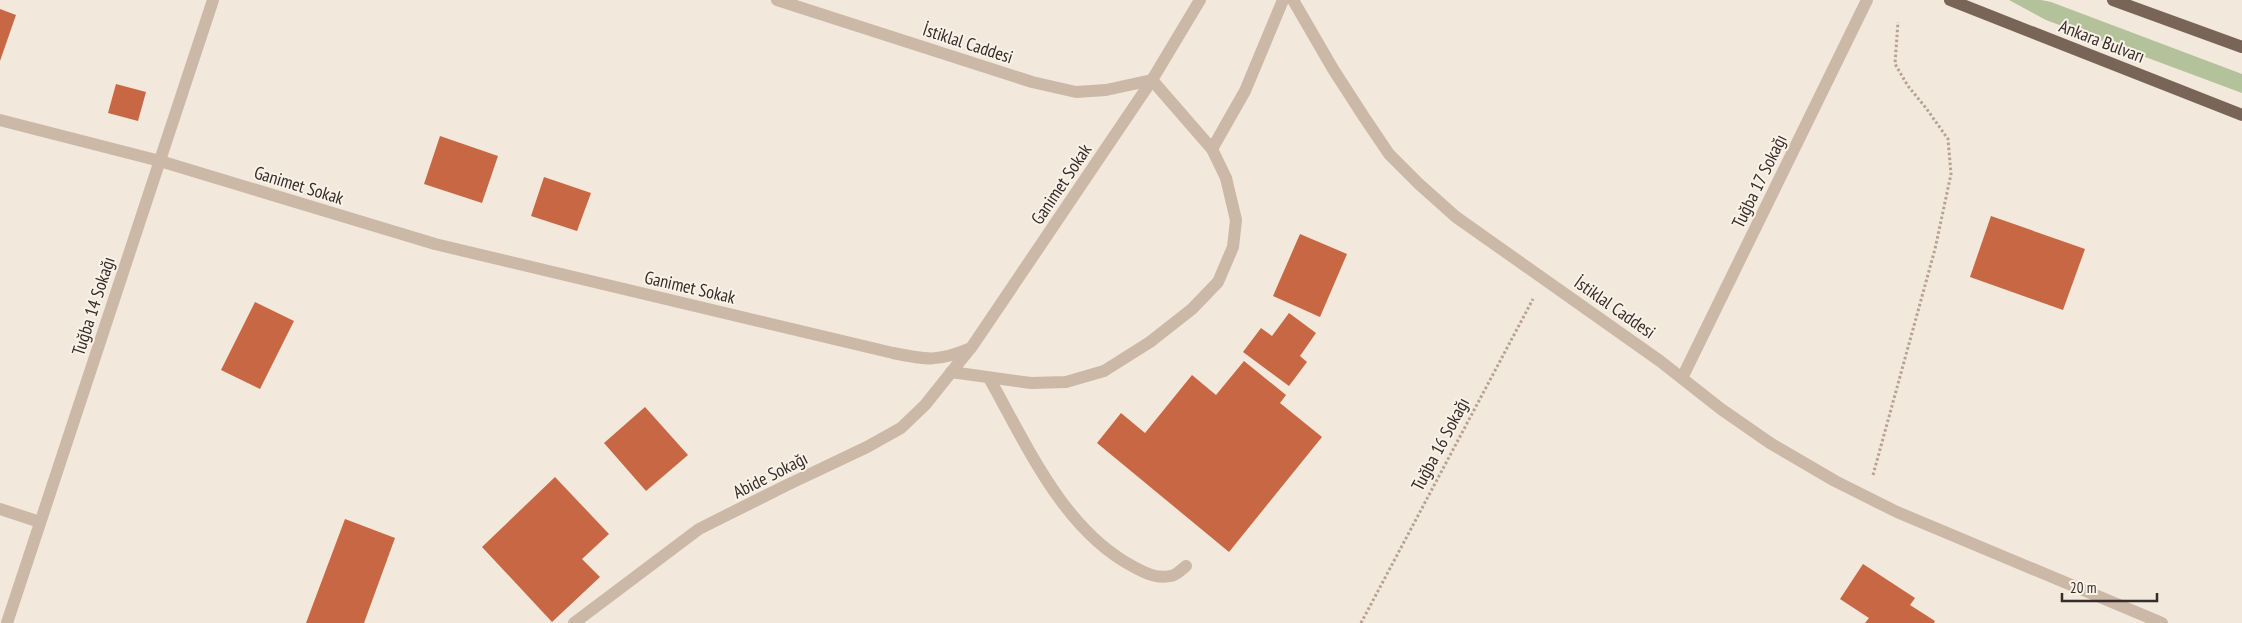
<svg xmlns="http://www.w3.org/2000/svg" width="2242" height="623" font-family="'PT Sans Narrow',sans-serif">
	<style>
		.green { fill: #b3c29b }
		.building { fill: #c86743 }
		.lines { fill: none; stroke-linecap: round; stroke-linejoin: round }
		.path { stroke: #b7a291; stroke-width: 3; stroke-dasharray: 2.5 2.5; stroke-linecap: butt }
		.minor { stroke: #cbb8a7; stroke-width: 12 }
		.major { stroke: #796458; stroke-width: 12 }
		.labels { text-anchor: middle; dominant-baseline: central; stroke-width: 4; stroke-linejoin: round; paint-order: stroke }
		.street-label { font-size: 18px; fill: #372d28; stroke: #faf2e8 }
	</style>
	<rect width="100%" height="100%" fill="#f2e8db"/>
	<path class="green" d="M 2009,0 L 2041,0 L 2051,2 L 2242,74 L 2242,93 L 2046,20 Z"/>
	<g class="building">
		<path d="M 0,9 L 16,15 L 0,61 Z"/>
		<path d="M 116,84 L 146,92 L 138,121 L 108,113 Z"/>
		<path d="M 440,136 L 498,156 L 482,203 L 424,184 Z"/>
		<path d="M 544,177 L 591,193 L 577,231 L 531,216 Z"/>
		<path d="M 1991,216 L 2085,249 L 2063,310 L 1970,277 Z"/>
		<path d="M 1300,234 L 1347,254 L 1320,317 L 1273,296 Z"/>
		<path d="M 255,302 L 294,321 L 260,389 L 221,370 Z"/>
		<path d="M 1289,313 L 1316,333 L 1300,356 L 1307,362 L 1289,386 L 1243,352 L 1261,328 L 1272,336 Z"/>
		<path d="M 1244,361 L 1286,395 L 1280,403 L 1322,437 L 1229,552 L 1097,443 L 1121,413 L 1145,433 L 1192,375 L 1216,395 Z"/>
		<path d="M 645,407 L 688,455 L 646,491 L 604,443 Z"/>
		<path d="M 555,477 L 609,534 L 582,559 L 600,577 L 552,622 L 482,547 Z"/>
		<path d="M 345,519 L 395,538 L 364,623 L 306,623 Z"/>
		<path d="M 1863,564 L 1915,598 L 1910,605 L 1935,621 L 1934,623 L 1865,623 L 1869,618 L 1840,599 Z"/>
	</g>
	<g class="lines">
		<g class="path">
			<path d="M 1873,475 L 1935,249 L 1951,174 L 1948,139 L 1926,108 L 1908,86 L 1895,64 L 1898,22"/>
			<path d="M 1361,623 L 1533,299"/>
		</g>
		<g class="minor">
			<path d="M 777,0 L 1032,82 L 1076,92 L 1106,90 L 1152,80"/>
			<path d="M 1293,0 L 1333,69 L 1364,117 L 1389,154 L 1419,184 L 1456,217 L 1660,361 L 1721,409 L 1770,443 L 1835,481 L 1897,512 L 2162,623"/>
			<path d="M 0,120 L 160,161 L 435,244 L 893,353 C 927,360 938,362 971,348 L 1152,80 L 1200,0"/>
			<path d="M 1212,149 L 1245,91 L 1283,0"/>
			<path d="M 951,372 L 1031,383 L 1066,382 L 1104,371 L 1150,342 L 1192,309 L 1218,282 L 1233,247 L 1236,220 L 1226,178 L 1212,149 L 1152,80"/>
			<path d="M 989,378 C 1027,445 1063,530 1134,567 C 1145,573 1157,579 1170,576 C 1176,576 1182,569 1186,566"/>
			<path d="M 1682,378 L 1867,0"/>
			<path d="M 0,509 L 40,522"/>
			<path d="M 7,623 L 213,0"/>
			<path d="M 574,623 L 699,529 L 787,485 L 867,447 L 901,428 L 925,405 L 969,350"/>
		</g>
		<g class="major">
			<path d="M 1950,0 L 2242,115"/>
			<path d="M 2113,0 L 2242,47"/>
		</g>
	</g>
	<g class="labels">
		<g class="street-label">
			<text transform="translate(2102 41) rotate(21)">Ankara Bulvarı</text>
			<text transform="translate(968 43) rotate(18)">İstiklal Caddesi</text>
			<text transform="translate(1759 181) rotate(-64)">Tuğba 17 Sokağı</text>
			<text transform="translate(1061 184) rotate(-56)">Ganimet Sokak</text>
			<text transform="translate(299 185) rotate(17)">Ganimet Sokak</text>
			<text transform="translate(690 287) rotate(13)">Ganimet Sokak</text>
			<text transform="translate(93 306) rotate(-72)">Tuğba 14 Sokağı</text>
			<text transform="translate(1615 307) rotate(35)">İstiklal Caddesi</text>
			<text transform="translate(1440 444) rotate(-62)">Tuğba 16 Sokağı</text>
			<text transform="translate(770 475) rotate(-27)">Abide Sokağı</text>
		</g>
	</g>
	<path d="M2062 593v8h95v-8" fill="none" stroke="#372d28" stroke-width="2.5"/>
	<text x="2070" y="593" font-size="15" fill="#372d28" stroke="#faf2e8" stroke-width="4" paint-order="stroke">20 m</text>
</svg>
